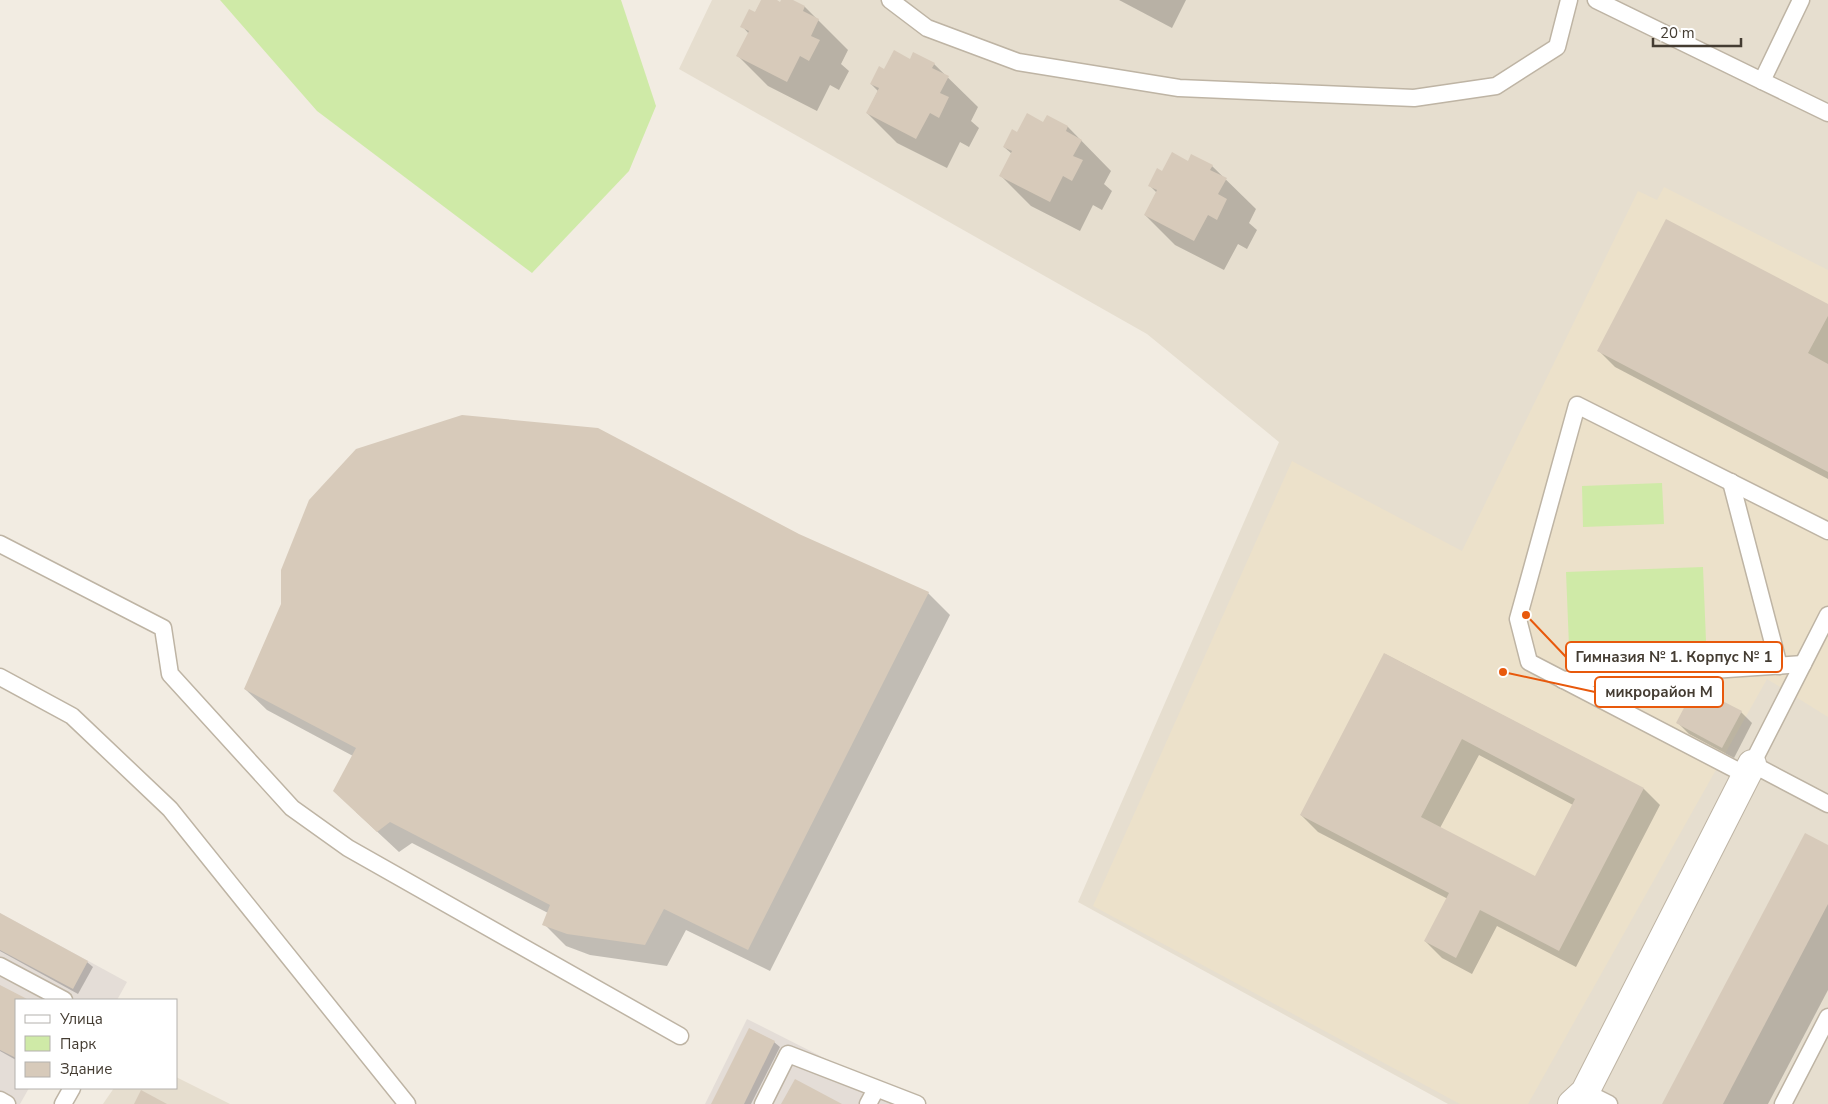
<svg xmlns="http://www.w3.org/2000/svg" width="1828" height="1104" font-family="'Nunito Sans',sans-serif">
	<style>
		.residential { fill: #e6decf }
		.industrial { fill: #e4ddd7 }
		.education { fill: #ece1ca }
		.green { fill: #cfeaa7 }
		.shadow { fill: #0003; fill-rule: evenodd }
		.building { fill: #d7caba; fill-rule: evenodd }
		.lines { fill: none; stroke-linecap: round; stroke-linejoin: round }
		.service-casing { stroke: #beb4a4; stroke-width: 19 }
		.minor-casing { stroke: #beb4a4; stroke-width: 30 }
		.service { stroke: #fff; stroke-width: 16 }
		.minor { stroke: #fff; stroke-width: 28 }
		.leader { fill: none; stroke: #e8590c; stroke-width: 2 }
		.callout-dot { fill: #e8590c; stroke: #fff; stroke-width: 2 }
		.callout { fill: #fff; stroke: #e8590c; stroke-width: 2 }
		.callout-label { font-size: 15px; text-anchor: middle; font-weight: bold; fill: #443c32 }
	</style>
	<rect width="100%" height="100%" fill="#f2ece2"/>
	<g class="residential">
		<path d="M 712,0 L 1828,0 L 1828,1104 L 1448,1104 L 1078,902 L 1279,442 L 1147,334 L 679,69 Z"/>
		<path d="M 176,1077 L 230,1104 L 103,1104 L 114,1088 L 176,1088 Z"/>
	</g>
	<g class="industrial">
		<path d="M 0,913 L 127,982 L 117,1000 L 16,1000 L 16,1088 L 29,1088 L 20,1104 L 7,1104 L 0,1100 Z"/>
		<path d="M 747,1019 L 915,1104 L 705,1104 Z"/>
	</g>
	<path class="education" d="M 1664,187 L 1828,270 L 1828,717 L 1767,679 L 1528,1104 L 1460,1104 L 1093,906 L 1292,461 L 1462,551 L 1638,191 L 1657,200 Z"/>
	<g class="green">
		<path d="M 220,0 L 621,0 L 656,106 L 629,171 L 532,273 L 317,111 Z"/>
		<path d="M 1662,483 L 1664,524 L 1583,527 L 1582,486 Z"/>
		<path d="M 1703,567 L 1706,641 L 1569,646 L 1566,572 Z"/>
	</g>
	<g class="shadow">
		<path d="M 762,0 L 774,0 L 781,3 L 783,0 L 791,0 L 805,7 L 848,50 L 841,64 L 849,71 L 839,90 L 830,85 L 817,111 L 768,86 L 738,56 L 749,34 L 742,26 L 755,13 Z"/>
		<path d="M 1119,0 L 1186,0 L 1172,28 Z"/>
		<path d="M 910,61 L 934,64 L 978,107 L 971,121 L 979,128 L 969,147 L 960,142 L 947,168 L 897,143 L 867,113 L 878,91 L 871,84 L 885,71 Z"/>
		<path d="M 1047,117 L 1068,127 L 1111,171 L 1104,184 L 1112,191 L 1102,210 L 1093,205 L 1080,231 L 1031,206 L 1001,176 L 1012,154 L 1004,147 L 1018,134 L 1044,124 Z"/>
		<path d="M 1189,162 L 1212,166 L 1256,209 L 1249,223 L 1257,230 L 1247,249 L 1238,244 L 1224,270 L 1175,245 L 1145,215 L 1157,193 L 1149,185 L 1163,172 Z"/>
		<path d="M 1828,305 L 1828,479 L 1615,367 L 1599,351 Z"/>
		<path d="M 798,535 L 928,593 L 950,615 L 770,971 L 686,930 L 667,966 L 590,955 L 566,946 L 544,924 L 548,913 L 412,843 L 399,852 L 356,812 L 353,756 L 267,710 L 245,689 Z"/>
		<path d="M 1385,654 L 1644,789 L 1660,805 L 1576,967 L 1497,926 L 1472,974 L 1442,958 L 1425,941 L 1448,899 L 1318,832 L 1301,815 ZM 1479,755 L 1573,805 L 1535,878 L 1440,828 Z"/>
		<path d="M 1741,712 L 1752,723 L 1734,758 L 1689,734 L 1678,723 Z"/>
		<path d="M 1828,847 L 1828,990 L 1768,1104 L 1663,1104 Z"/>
		<path d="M 0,915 L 87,962 L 93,967 L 78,994 L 0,951 Z"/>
		<path d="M 0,987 L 26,1000 L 16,1000 L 16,1060 L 0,1051 Z"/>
		<path d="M 774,1042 L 780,1047 L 751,1104 L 712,1104 Z"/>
	</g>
	<g class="building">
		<path d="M 761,0 L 777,0 L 780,2 L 781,0 L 793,0 L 805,6 L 803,11 L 819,19 L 811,36 L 820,40 L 809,61 L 800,56 L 787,82 L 736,56 L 749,31 L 740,27 L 749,9 L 755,12 Z"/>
		<path d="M 894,50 L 910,59 L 913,52 L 935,63 L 932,68 L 949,76 L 940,93 L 949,97 L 939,118 L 930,113 L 916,139 L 866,113 L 879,88 L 870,84 L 879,66 L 884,69 Z"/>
		<path d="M 1027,113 L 1043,122 L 1047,115 L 1068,126 L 1066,131 L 1082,140 L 1073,156 L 1083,160 L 1072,181 L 1063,176 L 1050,202 L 999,176 L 1012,151 L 1003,147 L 1012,129 L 1017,132 Z"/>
		<path d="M 1172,152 L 1188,161 L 1191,154 L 1213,165 L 1210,170 L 1227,178 L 1218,194 L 1227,199 L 1217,220 L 1208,215 L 1194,241 L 1144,215 L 1157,190 L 1148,186 L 1157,168 L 1162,171 Z"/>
		<path d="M 1666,219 L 1828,304 L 1828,316 L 1808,353 L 1828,364 L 1828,472 L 1597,351 Z"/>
		<path d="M 462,415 L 598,428 L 799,534 L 929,592 L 748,950 L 664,909 L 645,945 L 567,934 L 542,925 L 550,905 L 390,822 L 377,832 L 333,791 L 356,748 L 244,689 L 281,604 L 281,570 L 309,500 L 356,449 Z"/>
		<path d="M 1384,653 L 1644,788 L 1559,951 L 1480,910 L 1456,958 L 1424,941 L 1449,893 L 1300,815 ZM 1462,739 L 1575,799 L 1535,876 L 1421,817 Z"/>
		<path d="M 1695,687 L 1742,711 L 1722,748 L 1676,723 Z"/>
		<path d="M 1805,833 L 1828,845 L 1828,904 L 1723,1104 L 1662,1104 Z"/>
		<path d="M 0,913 L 88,961 L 73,989 L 0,950 Z"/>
		<path d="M 0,985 L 29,1000 L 16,1000 L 16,1058 L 0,1050 Z"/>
		<path d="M 749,1028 L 775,1041 L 744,1104 L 711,1104 Z"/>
		<path d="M 795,1079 L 842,1104 L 781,1104 Z"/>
		<path d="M 141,1090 L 167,1104 L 134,1104 Z"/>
	</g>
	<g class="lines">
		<defs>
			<g id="service">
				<path d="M 890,0 L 927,28 L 1018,62 L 1179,88 L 1414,98 L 1496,86 L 1557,47 L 1569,0"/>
				<path d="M 1596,0 L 1762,81"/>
				<path d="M 1801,0 L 1762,81 L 1828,113"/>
				<path d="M 1731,482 L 1779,666"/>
				<path d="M 0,544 L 163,628 L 170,674 L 292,808 L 348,848 L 680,1036"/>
				<path d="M 1828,615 L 1752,764 L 1828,804"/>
				<path d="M 0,677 L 72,716 L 170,809 L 407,1104"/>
				<path d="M 1563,680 L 1803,664"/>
				<path d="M 1746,775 L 1529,662 L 1518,619 L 1577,405 L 1828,531"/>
				<path d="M 0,966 L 64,1000"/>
				<path d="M 1585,1092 L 1609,1104"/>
				<path d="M 0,1100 L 7,1104"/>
				<path d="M 63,1104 L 72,1088"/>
				<path d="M 763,1104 L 788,1054 L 917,1104"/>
				<path d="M 868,1104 L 876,1089"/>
				<path d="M 1783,1104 L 1828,1017"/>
			</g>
			<path id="minor" d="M 1572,1104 L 1585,1092 L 1752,764"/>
		</defs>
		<use href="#service" class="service-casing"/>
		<use href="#minor" class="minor-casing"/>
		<use href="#service" class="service"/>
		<use href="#minor" class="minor"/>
	</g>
	<path class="leader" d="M1526 615L1566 657M1503 672L1595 692"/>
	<g class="callout-dot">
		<circle cx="1526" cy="615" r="5"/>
		<circle cx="1503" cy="672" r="5"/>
	</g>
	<g class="callout">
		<rect x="1566" y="642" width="216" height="30" rx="5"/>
		<rect x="1595" y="677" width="128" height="30" rx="5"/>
	</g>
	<g class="callout-label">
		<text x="1674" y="662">Гимназия № 1. Корпус № 1</text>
		<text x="1659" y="697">микрорайон М</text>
	</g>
	<rect x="15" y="999" width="162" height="90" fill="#ffffff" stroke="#b4b1ad"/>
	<rect x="25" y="1015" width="25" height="8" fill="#ffffff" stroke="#b4b1ad"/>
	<text x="60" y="1024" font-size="15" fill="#443c32">Улица</text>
	<rect x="25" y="1036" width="25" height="15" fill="#cfeaa7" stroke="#b4b1ad"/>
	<text x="60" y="1049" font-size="15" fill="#443c32">Парк</text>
	<rect x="25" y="1062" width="25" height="15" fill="#d7caba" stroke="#b4b1ad"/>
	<text x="60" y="1074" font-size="15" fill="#443c32">Здание</text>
	<path d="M1653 38v8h88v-8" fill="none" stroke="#443c32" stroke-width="2.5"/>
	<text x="1660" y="38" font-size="15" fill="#443c32" stroke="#ffffff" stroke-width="4" paint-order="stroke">20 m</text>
</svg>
